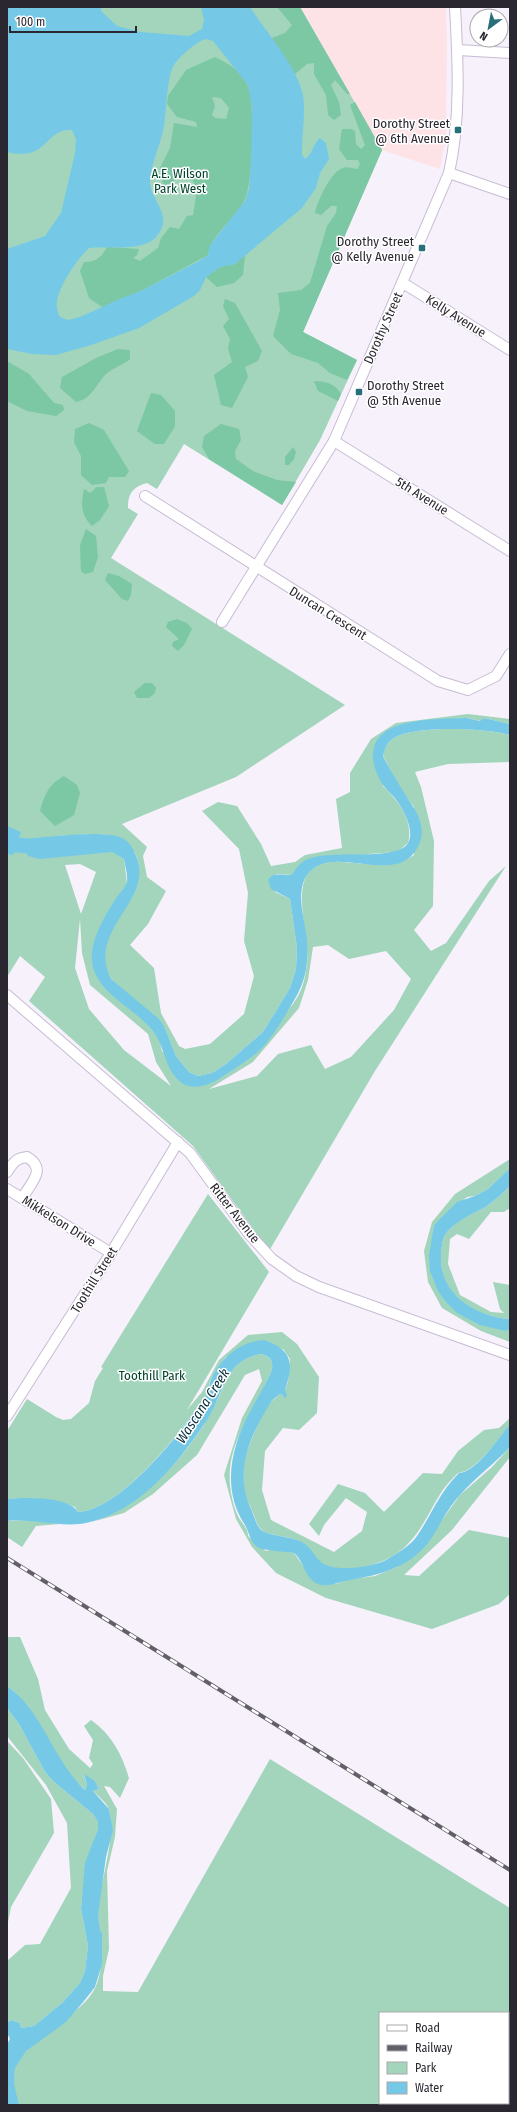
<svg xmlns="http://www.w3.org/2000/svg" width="517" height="2112" font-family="'Fira Sans Condensed',sans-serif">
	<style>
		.education { fill: #fde2e6 }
		.green { fill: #a2d5bb; fill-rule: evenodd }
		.forest { fill: #7cc7a4; fill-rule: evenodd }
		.water { fill: #75c9e7; fill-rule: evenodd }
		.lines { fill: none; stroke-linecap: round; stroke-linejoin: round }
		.river { stroke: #75c9e7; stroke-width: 15 }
		.minor-casing { stroke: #c7bcd4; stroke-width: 12 }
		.minor { stroke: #fff; stroke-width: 10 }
		.rail-casing { stroke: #635f68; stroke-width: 4 }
		.rail { stroke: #fff; stroke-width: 2.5; stroke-dasharray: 8; stroke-linecap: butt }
		.poi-dot { fill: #286f7c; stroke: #fff; stroke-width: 1.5 }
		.labels { text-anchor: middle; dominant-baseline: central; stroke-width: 3; stroke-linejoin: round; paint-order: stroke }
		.poi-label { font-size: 13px; fill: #2b2730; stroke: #fff; text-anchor: end }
		.park-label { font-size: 13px; fill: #00432c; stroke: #fff }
		.street-label { font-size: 13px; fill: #2b2730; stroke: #fff }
		.water-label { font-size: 14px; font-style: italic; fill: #052e3b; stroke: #fff }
	</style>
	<rect width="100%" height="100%" fill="#f6f1fb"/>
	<path class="education" d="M 300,7 L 446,7 L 447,42 L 446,136 L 440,169 L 382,150 Z"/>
	<g class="green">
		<path d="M 7,7 L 300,7 L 382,150 L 303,332 L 357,360 L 320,440 L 282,505 L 184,444 L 157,489 L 147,483 C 133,487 128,493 128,508 L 138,514 L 111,558 L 345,705 L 236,777 L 122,824 L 147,847 L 143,856 L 147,877 L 166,891 L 148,924 L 130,945 L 154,968 L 161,1013 L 179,1046 L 185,1049 L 210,1044 L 244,1014 L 254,976 L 244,941 L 248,893 L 239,849 L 202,811 L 218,802 L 237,806 L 261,844 L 271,866 L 295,862 L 305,855 L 342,848 L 336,799 L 350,792 L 350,773 L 371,739 L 396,723 L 468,714 L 510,719 L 510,724 L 484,718 L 481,721 L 467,718 L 412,722 L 382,734 L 383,786 C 398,801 414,820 408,843 L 397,852 L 368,854 L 295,870 L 291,875 L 276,874 L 275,892 L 290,899 L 297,948 L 296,969 L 290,988 L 263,1032 L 226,1064 L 212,1073 L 198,1076 L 189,1072 L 176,1056 L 165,1028 L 111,979 C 108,973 104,966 104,959 C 103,923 152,891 136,855 C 123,826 85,835 59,836 L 101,852 L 113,852 L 124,859 L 127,884 L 97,934 L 92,959 L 159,1038 L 162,1051 L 194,1086 C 230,1081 252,1052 274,1026 C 283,1016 294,1005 300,992 C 304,984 306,972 307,963 C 310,938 291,886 312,869 C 336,850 381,878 414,855 L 414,807 L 398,786 L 383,755 C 385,748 387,742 394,738 C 415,725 486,728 510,735 L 510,762 L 448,764 L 415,772 L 421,787 L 434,841 L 433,906 L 414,930 L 431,951 L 446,943 L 489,881 L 506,866 L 375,1071 L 269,1251 L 193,1146 L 29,1001 L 45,977 L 20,956 L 7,977 ZM 80,864 L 96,872 L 81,914 L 65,865 ZM 80,919 L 82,953 L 90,985 L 148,1034 L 156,1062 L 171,1086 L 124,1050 L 89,1009 L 75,968 ZM 328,945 L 349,959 L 386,951 L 411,979 L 394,1010 L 351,1057 L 325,1069 L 311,1045 L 278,1054 L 257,1076 L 209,1089 L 253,1062 L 299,1008 L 308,980 L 313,947 Z"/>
		<path d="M 510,1159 L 510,1168 L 488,1189 L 475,1196 L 467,1197 L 434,1225 L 431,1252 L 446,1302 L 506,1331 L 510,1330 L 510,1342 L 481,1331 L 442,1308 L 428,1282 L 424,1251 L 432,1222 L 455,1194 Z"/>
		<path d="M 510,1186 L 510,1208 L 504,1212 L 491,1212 L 469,1239 L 457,1234 L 450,1239 L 448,1264 L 460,1295 L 491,1312 L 504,1313 L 500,1309 L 493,1282 L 510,1285 L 510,1317 L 508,1319 C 472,1315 439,1295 441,1254 C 442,1246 442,1237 448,1231 C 458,1219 473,1214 487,1206 C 495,1200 503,1193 510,1186 Z"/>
		<path d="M 208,1194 L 269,1272 L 187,1410 L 202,1392 L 219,1360 L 248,1335 L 282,1332 L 297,1344 L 319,1377 L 317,1413 L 299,1430 L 283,1428 L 265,1451 L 262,1490 L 271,1520 L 334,1552 L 362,1531 L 367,1512 L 346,1498 L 324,1525 L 319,1536 L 309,1524 L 338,1484 L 365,1493 L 384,1512 L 423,1473 L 442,1474 L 458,1451 L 484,1430 L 499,1428 L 510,1418 L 510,1424 C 499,1438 477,1471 458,1473 C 451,1480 444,1487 439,1496 C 426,1517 418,1539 396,1554 C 380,1565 343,1575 324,1565 C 314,1559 311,1547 301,1542 C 289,1535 273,1537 263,1531 C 257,1527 256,1520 253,1513 C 251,1508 248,1502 246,1497 C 239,1472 246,1451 256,1429 C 260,1419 267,1402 277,1397 L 279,1394 L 283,1395 L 288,1382 L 290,1359 L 283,1349 L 226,1357 C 219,1366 212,1375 209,1385 C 208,1388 209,1392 207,1394 C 206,1398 201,1403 198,1406 C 177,1438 117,1511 78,1512 L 75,1507 C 54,1498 30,1497 7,1499 L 7,1431 L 27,1399 L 56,1417 L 63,1420 L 71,1419 L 89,1403 L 95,1381 L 103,1368 L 101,1367 Z"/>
		<path d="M 261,1354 C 270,1356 273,1360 272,1369 C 258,1409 226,1439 230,1485 C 231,1496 234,1509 239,1518 C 243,1525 248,1528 248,1536 L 266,1551 L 274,1549 L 294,1553 L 306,1570 L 336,1584 L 345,1580 L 375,1576 L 397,1567 L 442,1520 L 460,1495 L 492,1467 L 510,1447 L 510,1457 L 452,1530 L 404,1575 L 419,1576 L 469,1530 L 510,1538 L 510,1594 L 499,1604 L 432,1629 L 326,1598 L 276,1573 L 252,1547 L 236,1519 L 224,1475 L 242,1418 L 262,1381 L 259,1369 L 245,1375 L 197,1455 L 153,1494 L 124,1513 L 95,1521 C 133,1505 164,1479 189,1446 C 199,1433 208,1419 215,1405 C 228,1380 229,1360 261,1354 Z"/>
		<path d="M 31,1520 L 60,1524 L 36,1526 L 22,1547 L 7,1537 L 7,1521 Z"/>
		<path d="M 7,1637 L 20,1637 L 38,1679 L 45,1710 L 69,1749 L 90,1768 L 93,1764 L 89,1758 L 93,1740 L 84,1726 L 91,1720 C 111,1734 122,1754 129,1778 L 120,1798 L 110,1787 L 104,1786 L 117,1809 L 115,1837 L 107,1871 L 109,1949 L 103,1976 L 103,1991 L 138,1992 L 270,1759 L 510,1908 L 510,2105 L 19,2105 C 15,2098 13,2087 14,2079 C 15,2075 14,2070 15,2067 C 30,2033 81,2019 96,1986 C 106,1962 98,1939 98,1914 C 99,1883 117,1838 109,1809 C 107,1803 98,1796 93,1791 L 99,1789 L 95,1781 L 84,1775 L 87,1785 L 85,1790 C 81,1785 75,1781 71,1777 C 47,1749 38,1708 7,1686 ZM 380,2013 L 508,2013 L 508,2103 L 380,2103 Z"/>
		<path d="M 7,1708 L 19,1724 L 45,1772 L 54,1782 L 93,1814 L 98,1822 L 98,1829 L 89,1856 L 82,1898 L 81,1909 L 88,1946 L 85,1971 L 80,1983 L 63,2002 L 34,2026 L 21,2028 L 20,2023 L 11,2020 L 7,2023 L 7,1961 L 25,1945 L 40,1944 L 71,1888 L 67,1823 L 46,1785 L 7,1736 Z"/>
		<path d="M 7,1741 L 23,1758 L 51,1799 L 54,1833 L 11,1907 L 7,1927 Z"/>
	</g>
	<g class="forest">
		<path d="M 277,7 L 300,7 L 350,94 L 347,94 L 335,80 L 331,85 L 339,102 L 341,115 L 334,120 L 328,115 L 326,95 L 314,74 L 314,63 L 307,64 L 294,75 L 272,38 L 285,33 L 292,25 Z"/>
		<path d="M 215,57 C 227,63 241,70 247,84 C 256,101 253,182 245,199 C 236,220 212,232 208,255 L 141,291 L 102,307 L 89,298 L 80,271 L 84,262 C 96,262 101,258 107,247 L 139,249 L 137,255 L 133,258 L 140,261 L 158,248 L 161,238 L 170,227 L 179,229 L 187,216 L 193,215 L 197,190 L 193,181 L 179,175 L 174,181 L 176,194 L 168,195 L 163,185 L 160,168 L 170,148 L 174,123 L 197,127 L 196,122 L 177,117 L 167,104 L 168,96 L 186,70 ZM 212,97 L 221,98 L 229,108 L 226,119 L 215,118 L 212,115 L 215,106 Z"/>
		<path d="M 355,102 L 382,150 L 303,332 L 357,360 L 347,380 L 330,373 L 318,363 L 291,354 L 273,336 L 280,310 L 278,293 L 301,290 L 310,283 L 327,226 L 336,213 L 337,206 L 331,206 L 321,215 L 315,213 C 317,202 331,171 343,168 C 347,166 354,169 358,169 L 360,164 L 358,160 L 347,160 L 339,149 L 342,129 L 351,129 L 355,131 L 356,144 L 361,149 L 365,145 L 350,105 Z"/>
		<path d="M 245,255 L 243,275 L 234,283 L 217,287 L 206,277 L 220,267 L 235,264 Z"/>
		<path d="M 225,299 L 235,303 L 262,351 L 258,361 L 245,367 L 248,377 L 232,408 L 221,405 L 214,375 L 232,362 L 228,349 L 230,339 L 223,326 L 229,319 L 223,306 Z"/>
		<path d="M 118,349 L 130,350 L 130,359 C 123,365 113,368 106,374 C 96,384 92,399 76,402 L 60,388 L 62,377 L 96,358 Z"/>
		<path d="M 7,361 L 29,374 L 54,403 L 63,405 L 64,410 L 56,416 L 27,411 L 7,401 Z"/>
		<path d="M 314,381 C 326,381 335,384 341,394 L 338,401 L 318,391 Z"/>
		<path d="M 151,393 L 161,395 L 175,411 L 175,426 L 164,444 L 155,444 L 137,431 Z"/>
		<path d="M 89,423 L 104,430 L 129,471 L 125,477 L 109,477 L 106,483 L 92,485 L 81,475 L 81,456 L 74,442 L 75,429 Z"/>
		<path d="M 221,424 L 239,429 L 241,440 L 235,451 L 236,459 L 253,471 L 277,480 L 296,482 L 282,505 L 209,459 L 202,447 L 204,436 Z"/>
		<path d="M 293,447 L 296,452 L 294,459 L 289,465 L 285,465 L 285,457 Z"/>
		<path d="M 97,487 L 104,487 L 109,506 L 100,520 L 92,526 C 80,514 81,504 84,489 L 90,493 Z"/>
		<path d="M 86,529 L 96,536 L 98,557 L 93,572 L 85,574 L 81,571 L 80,545 Z"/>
		<path d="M 108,573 L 119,576 L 132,584 L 131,595 L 128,601 L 122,599 L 105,580 Z"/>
		<path d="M 177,619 L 187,623 L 192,629 L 184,645 L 178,651 L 172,646 L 173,642 L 179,639 L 166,627 L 168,622 Z"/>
		<path d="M 145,683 L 152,683 L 156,688 L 155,693 L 149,698 L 137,698 L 134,692 Z"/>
		<path d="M 64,776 L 77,785 L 80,793 L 74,815 L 55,826 L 40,811 C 44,795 49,784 64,776 Z"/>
	</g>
	<g class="water">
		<path d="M 7,7 L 101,7 L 101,11 L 117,26 L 141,32 L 189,36 L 202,29 L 204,20 L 201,7 L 250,7 C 266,32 294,63 302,91 C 307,111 301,135 302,155 L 305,159 C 313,154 313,143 320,138 L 326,143 L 329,159 L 320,173 L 316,188 L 302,208 L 235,264 L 220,267 L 206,277 L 200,290 L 194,296 L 139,328 L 91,345 L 56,355 L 32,354 L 7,349 L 7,249 L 45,236 L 61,213 L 75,153 L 76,139 L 72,130 C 44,128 49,162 7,152 ZM 206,39 L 213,41 L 248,85 L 252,108 L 251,161 L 249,189 L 245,201 L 210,245 L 208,255 L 199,261 L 141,291 L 122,298 L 80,317 L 68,320 L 60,317 C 59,315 57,311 57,308 C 54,292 77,259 89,248 C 107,246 143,252 156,237 C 174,216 153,204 150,184 C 149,170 160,145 163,131 C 167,114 166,78 174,65 C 178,58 198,40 206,39 Z"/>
		<path d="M 467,718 L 480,721 L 484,718 L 510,724 L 510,735 C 486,728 415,725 394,738 C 387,742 385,748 383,756 C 392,774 402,789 412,805 C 419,815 425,830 420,842 C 401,893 332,839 307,875 C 295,893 305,920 307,940 C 309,977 302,988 283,1019 C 276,1030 269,1041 260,1050 C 250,1059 237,1067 225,1075 C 214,1083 195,1092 182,1083 C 163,1069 166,1046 152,1030 C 136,1010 110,1000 97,977 C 82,952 103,919 116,898 C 120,893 125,888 127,882 C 128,875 125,866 124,859 L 112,852 L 40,859 L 28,856 L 25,849 L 27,842 L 33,838 C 55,837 106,829 124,839 C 131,843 134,851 137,858 C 153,902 86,930 111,979 L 159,1019 L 165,1028 L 176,1056 L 189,1072 L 198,1076 L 212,1073 L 226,1064 L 263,1032 L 290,988 L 296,969 L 297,948 L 290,899 L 271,889 L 268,880 C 274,871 282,876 291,875 C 296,869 300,862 308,859 C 331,849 397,862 408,843 C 415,831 404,811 397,801 C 393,795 387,791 383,785 C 369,763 367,738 394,727 C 416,718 443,719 467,718 Z"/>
		<path d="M 7,826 L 21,832 L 13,855 L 7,854 Z"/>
		<path d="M 510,1168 L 510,1186 C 503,1193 495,1200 487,1206 C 473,1214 459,1219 448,1231 C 442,1237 442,1246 441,1254 C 439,1294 473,1315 508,1319 L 510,1317 L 510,1330 L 506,1331 L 480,1325 L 457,1313 L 446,1302 L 438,1291 L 430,1271 L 429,1256 L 434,1225 L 457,1202 L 475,1196 L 488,1189 Z"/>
		<path d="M 264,1340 C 293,1350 294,1364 285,1390 L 287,1396 L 284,1398 L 283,1395 L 279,1394 C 277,1398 273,1398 271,1402 C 251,1434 234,1470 250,1507 C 254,1514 255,1523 260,1529 C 268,1537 293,1535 305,1544 C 313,1550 316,1560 324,1564 C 337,1572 372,1567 386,1560 C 396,1554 410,1546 417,1536 C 432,1514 439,1493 459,1473 C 477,1472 499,1437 510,1424 L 510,1447 C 494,1464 475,1478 460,1495 C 446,1510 439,1528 428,1543 C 408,1568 379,1575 350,1580 C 339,1581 330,1588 318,1584 C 305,1579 304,1561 294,1553 C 287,1552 262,1550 259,1548 C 249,1542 250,1533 245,1525 C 221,1489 231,1446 251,1410 C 258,1396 267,1384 272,1369 C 273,1360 270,1356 261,1354 C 223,1361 225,1393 207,1420 C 180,1461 143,1507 94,1521 C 66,1530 36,1518 7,1521 L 7,1499 C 24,1497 69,1496 78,1512 C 117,1511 178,1438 198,1406 C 201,1403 206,1398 207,1394 C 209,1390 209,1384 211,1380 C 220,1358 241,1341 264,1340 Z"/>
		<path d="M 7,1686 C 42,1710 53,1760 85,1790 L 87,1785 L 84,1774 L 95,1781 L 99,1789 L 93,1791 L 109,1809 L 113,1830 L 106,1857 L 98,1915 L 100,1931 L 102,1933 L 102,1964 L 95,1987 L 84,2001 L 66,2022 L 26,2051 L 15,2068 L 14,2084 L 19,2105 L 7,2105 L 7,2044 L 10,2039 L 7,2033 L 7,2023 L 11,2020 L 20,2023 L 21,2028 L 34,2026 L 63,2002 L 80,1983 L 85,1971 L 88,1946 L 81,1909 L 82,1898 L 85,1863 L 98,1829 L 98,1822 L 93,1814 L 54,1782 L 45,1772 L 19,1724 L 7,1708 Z"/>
	</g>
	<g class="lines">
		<path class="river" d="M 7,842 L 16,845 L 45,847"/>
		<defs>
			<g id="minor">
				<path d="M 458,50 L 510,53"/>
				<path d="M 449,173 L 510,194"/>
				<path d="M 403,283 L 510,350"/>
				<path d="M 334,441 L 510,551"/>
				<path d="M 145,496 L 438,681 L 468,690 L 496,676 L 510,654"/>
				<path d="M 222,622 L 334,441 L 449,173 C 461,119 458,61 455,7"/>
				<path d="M 7,995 L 190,1153 L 249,1234 L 272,1259 L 296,1276 L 319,1287 L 510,1355"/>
				<path d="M 7,1172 C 13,1163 16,1158 27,1157 C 47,1169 32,1182 22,1198"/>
				<path d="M 7,1189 L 111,1253"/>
				<path d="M 7,1416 L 111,1253 L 178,1142"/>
			</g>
		</defs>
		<use href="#minor" class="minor-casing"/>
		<use href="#minor" class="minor"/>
		<defs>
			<path id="rail" d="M 7,1558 L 510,1870"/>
		</defs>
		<use href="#rail" class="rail-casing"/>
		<use href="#rail" class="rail"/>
	</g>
	<g class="poi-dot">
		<rect x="454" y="126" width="8" height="8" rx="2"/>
		<rect x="418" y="244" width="8" height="8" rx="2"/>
		<rect x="355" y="388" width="8" height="8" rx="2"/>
	</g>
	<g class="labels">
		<g class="poi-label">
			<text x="450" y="123">Dorothy Street<tspan x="450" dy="15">@ 6th Avenue</tspan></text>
			<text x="414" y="241">Dorothy Street<tspan x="414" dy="15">@ Kelly Avenue</tspan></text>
			<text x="367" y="385" text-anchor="start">Dorothy Street<tspan x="367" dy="15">@ 5th Avenue</tspan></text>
		</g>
		<g class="park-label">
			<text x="180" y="173">A.E. Wilson<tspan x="180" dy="15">Park West</tspan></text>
			<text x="152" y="1375">Toothill Park</text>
		</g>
		<g class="street-label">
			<text transform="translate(456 316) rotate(32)">Kelly Avenue</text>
			<text transform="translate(383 328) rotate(-66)">Dorothy Street</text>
			<text transform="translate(422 496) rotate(32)">5th Avenue</text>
			<text transform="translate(328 613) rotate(32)">Duncan Crescent</text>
			<text transform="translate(235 1213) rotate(52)">Ritter Avenue</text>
			<text transform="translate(59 1221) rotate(32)">Mikkelson Drive</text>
			<text transform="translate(94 1280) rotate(-58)">Toothill Street</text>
		</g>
		<g class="water-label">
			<text transform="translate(203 1406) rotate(-57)">Wascana Creek</text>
		</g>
	</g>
	<rect width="517" height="2112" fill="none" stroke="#2b2730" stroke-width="16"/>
	<rect x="379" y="2012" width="130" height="92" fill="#ffffff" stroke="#aaa9ac"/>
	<rect x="387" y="2025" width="20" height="6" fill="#ffffff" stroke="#aaa9ac"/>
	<text x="415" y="2032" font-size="12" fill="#2b2730">Road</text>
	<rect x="387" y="2045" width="20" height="6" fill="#635f68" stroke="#aaa9ac"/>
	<text x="415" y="2052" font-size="12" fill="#2b2730">Railway</text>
	<rect x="387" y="2062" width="20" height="12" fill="#a2d5bb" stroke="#aaa9ac"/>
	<text x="415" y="2072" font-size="12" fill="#2b2730">Park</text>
	<rect x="387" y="2082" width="20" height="12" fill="#75c9e7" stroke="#aaa9ac"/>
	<text x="415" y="2092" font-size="12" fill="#2b2730">Water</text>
	<g transform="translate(489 28) rotate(212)"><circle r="19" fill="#ffffff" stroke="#aaa9ac"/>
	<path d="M0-3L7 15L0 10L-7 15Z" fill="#286f7c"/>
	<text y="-6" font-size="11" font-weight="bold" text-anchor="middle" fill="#2b2730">N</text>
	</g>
	<path d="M10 26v6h126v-6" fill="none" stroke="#2b2730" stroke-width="2"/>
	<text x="16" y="26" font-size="12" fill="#2b2730" stroke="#ffffff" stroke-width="3" paint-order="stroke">100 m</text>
</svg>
